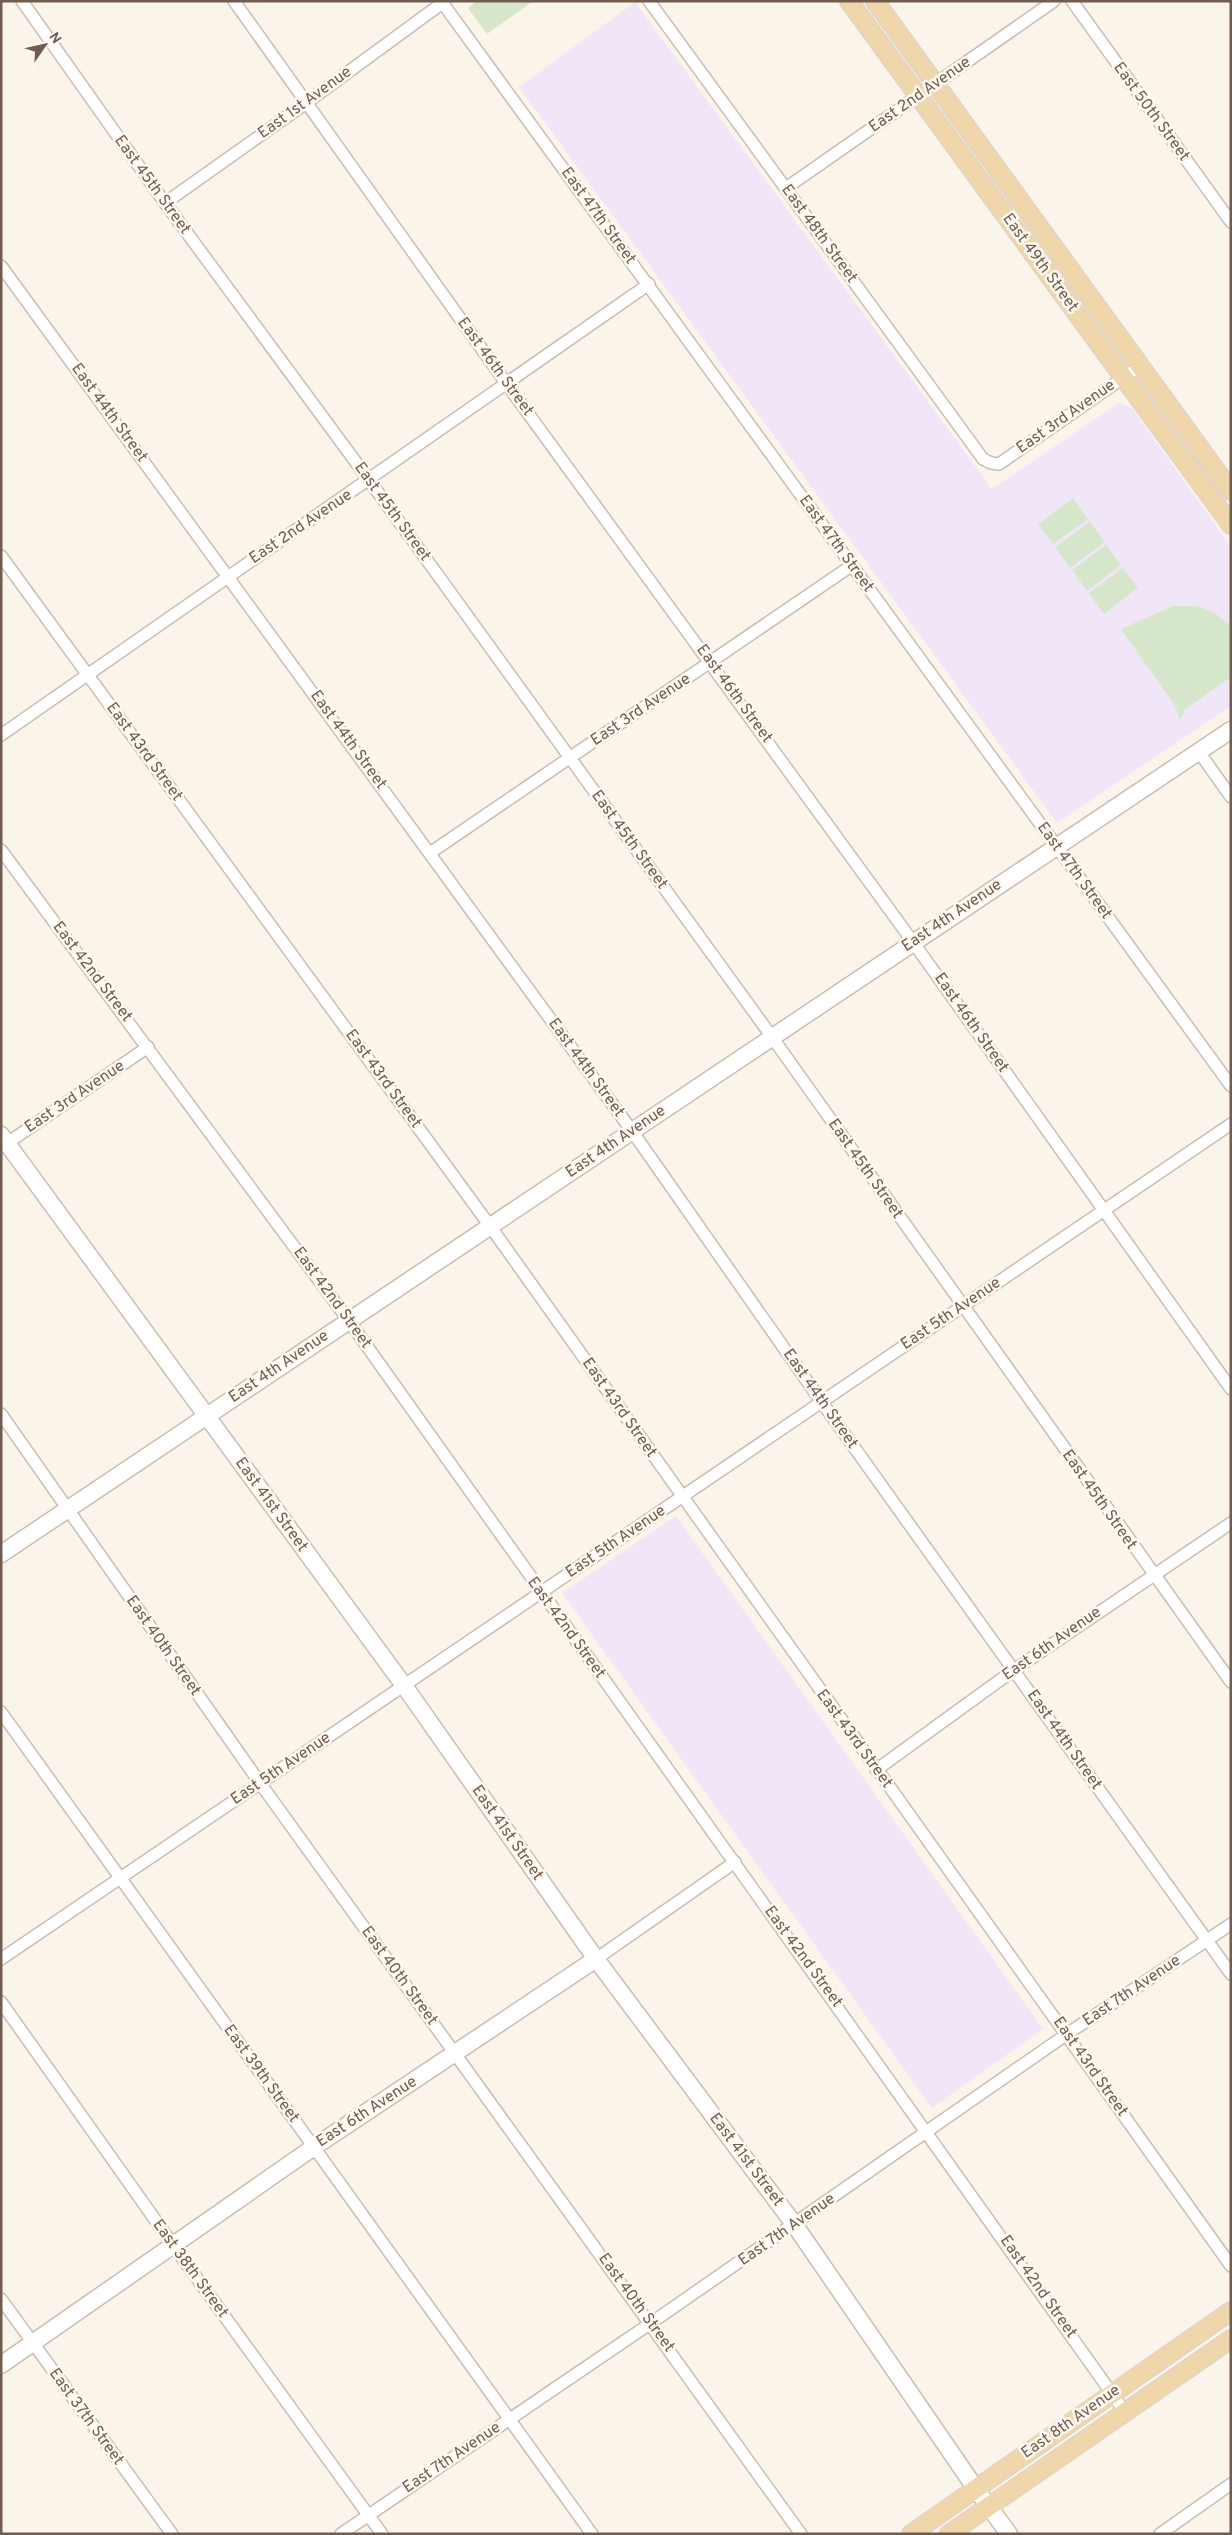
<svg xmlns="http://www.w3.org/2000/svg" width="1232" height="2535" font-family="Overpass,sans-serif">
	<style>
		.education { fill: #f1e6f7 }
		.green { fill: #d5e6ca }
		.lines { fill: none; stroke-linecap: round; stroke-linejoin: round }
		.street-casing { stroke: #cbbcb1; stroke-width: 14 }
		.secondary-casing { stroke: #cdbcaf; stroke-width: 19 }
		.primary-casing { stroke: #d8d1ce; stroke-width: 20 }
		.street { stroke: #fff; stroke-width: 11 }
		.secondary { stroke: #fff; stroke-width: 16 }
		.primary { stroke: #f0d6ab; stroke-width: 18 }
		.labels { text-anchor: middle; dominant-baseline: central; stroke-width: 5; stroke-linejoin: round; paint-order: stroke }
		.street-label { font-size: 16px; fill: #725c50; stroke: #fdf8f0 }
	</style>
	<rect width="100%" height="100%" fill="#faf4ea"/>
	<g class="education">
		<path d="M 635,2 L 992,489 L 1119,403 L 1132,408 L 1231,547 L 1231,706 L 1057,823 L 519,87 Z"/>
		<path d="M 676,1516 L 1043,2029 L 932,2108 L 562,1593 Z"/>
	</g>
	<g class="green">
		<path d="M 477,1 L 533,1 L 487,34 L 468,8 Z"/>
		<path d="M 1073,498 L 1088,519 L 1053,544 L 1038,524 Z"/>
		<path d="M 1090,522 L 1105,542 L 1070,568 L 1055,547 Z"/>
		<path d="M 1106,545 L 1121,565 L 1087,591 L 1072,570 Z"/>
		<path d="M 1123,568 L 1138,588 L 1104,614 L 1089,593 Z"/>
		<path d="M 1173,606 C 1200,605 1210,607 1231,626 L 1231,677 L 1184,710 L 1183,716 L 1179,719 L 1176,707 L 1121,629 Z"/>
	</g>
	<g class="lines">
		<defs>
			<g id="street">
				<path d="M 22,1 L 165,203 L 369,480 L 772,1037 L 1231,1682"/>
				<path d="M 234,1 L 506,383 L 913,942 L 1231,1389"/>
				<path d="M 441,1 L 1231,1086"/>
				<path d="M 649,1 L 983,459 L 991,463 L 999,464 L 1140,366"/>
				<path d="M 1072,1 L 1231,222"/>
				<path d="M 786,188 L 1054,1"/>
				<path d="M 165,203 L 306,103 L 445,1"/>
				<path d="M 1,266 L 632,1131 L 821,1401 L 1231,1974"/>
				<path d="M 1,556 L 490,1226 L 1231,2266"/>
				<path d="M 1,735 L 649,284"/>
				<path d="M 1199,752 L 1231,797"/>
				<path d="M 1,850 L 349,1321 L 1125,2412"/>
				<path d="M 430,853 L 851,566"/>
				<path d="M 3,1146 L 148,1047"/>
				<path d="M 1,1414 L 260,1783 L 801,2534"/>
				<path d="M 1,1712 L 592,2534"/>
				<path d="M 876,1770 L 1014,1670 L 1231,1523"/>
				<path d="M 1,1959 L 1231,1124"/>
				<path d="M 596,1959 L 735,1862"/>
				<path d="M 1,2002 L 173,2245 L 382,2534"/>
				<path d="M 1,2299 L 172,2534"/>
				<path d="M 341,2534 L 651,2323 L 1067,2034 L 1231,1924"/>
				<path d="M 1160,2534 L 1231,2484"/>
			</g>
			<g id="secondary">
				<path d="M 1,1135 L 405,1687 L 596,1959 L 794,2224 L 976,2489 L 1009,2534"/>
				<path d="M 1,1554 L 1231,730"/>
				<path d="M 1,2365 L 314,2147 L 596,1959"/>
			</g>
			<g id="primary">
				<path d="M 849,1 L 1231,525"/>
				<path d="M 875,1 L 1231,491"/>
				<path d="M 911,2534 L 1231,2311"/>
				<path d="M 949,2534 L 1231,2339"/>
			</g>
		</defs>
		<use href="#street" class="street-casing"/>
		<use href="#secondary" class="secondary-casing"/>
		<use href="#primary" class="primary-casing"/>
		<use href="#street" class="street"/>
		<use href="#secondary" class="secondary"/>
		<use href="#primary" class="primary"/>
	</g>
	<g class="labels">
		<g class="street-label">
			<text transform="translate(920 95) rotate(-35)">East 2nd Avenue</text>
			<text transform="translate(305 103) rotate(-36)">East 1st Avenue</text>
			<text transform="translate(1151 112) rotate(54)">East 50th Street</text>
			<text transform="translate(152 185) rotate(54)">East 45th Street</text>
			<text transform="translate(598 216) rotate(54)">East 47th Street</text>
			<text transform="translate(819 234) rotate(54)">East 48th Street</text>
			<text transform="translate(1040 263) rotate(54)">East 49th Street</text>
			<text transform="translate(495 367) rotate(54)">East 46th Street</text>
			<text transform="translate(109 413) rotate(54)">East 44th Street</text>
			<text transform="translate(1066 417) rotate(-35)">East 3rd Avenue</text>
			<text transform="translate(392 512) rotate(54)">East 45th Street</text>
			<text transform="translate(301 527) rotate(-34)">East 2nd Avenue</text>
			<text transform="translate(836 544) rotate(54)">East 47th Street</text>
			<text transform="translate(734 694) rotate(54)">East 46th Street</text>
			<text transform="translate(641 710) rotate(-34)">East 3rd Avenue</text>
			<text transform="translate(348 740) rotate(54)">East 44th Street</text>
			<text transform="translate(144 752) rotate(54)">East 43rd Street</text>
			<text transform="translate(629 840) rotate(54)">East 45th Street</text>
			<text transform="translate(1074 871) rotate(54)">East 47th Street</text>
			<text transform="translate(952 916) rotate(-34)">East 4th Avenue</text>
			<text transform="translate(92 972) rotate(53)">East 42nd Street</text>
			<text transform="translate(971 1023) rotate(55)">East 46th Street</text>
			<text transform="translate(586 1068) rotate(54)">East 44th Street</text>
			<text transform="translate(383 1079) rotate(54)">East 43rd Street</text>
			<text transform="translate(75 1097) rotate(-34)">East 3rd Avenue</text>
			<text transform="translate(616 1142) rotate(-34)">East 4th Avenue</text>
			<text transform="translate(865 1169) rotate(55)">East 45th Street</text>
			<text transform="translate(332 1298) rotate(54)">East 42nd Street</text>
			<text transform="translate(951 1314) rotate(-34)">East 5th Avenue</text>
			<text transform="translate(279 1367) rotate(-34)">East 4th Avenue</text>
			<text transform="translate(820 1399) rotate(55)">East 44th Street</text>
			<text transform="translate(619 1408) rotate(55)">East 43rd Street</text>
			<text transform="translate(1099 1500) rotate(55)">East 45th Street</text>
			<text transform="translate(271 1505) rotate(54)">East 41st Street</text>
			<text transform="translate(616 1542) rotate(-34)">East 5th Avenue</text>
			<text transform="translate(566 1628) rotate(54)">East 42nd Street</text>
			<text transform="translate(1052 1644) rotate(-35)">East 6th Avenue</text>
			<text transform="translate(163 1646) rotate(55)">East 40th Street</text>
			<text transform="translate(854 1739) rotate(54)">East 43rd Street</text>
			<text transform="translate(1064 1740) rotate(55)">East 44th Street</text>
			<text transform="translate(281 1769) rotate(-34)">East 5th Avenue</text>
			<text transform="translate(507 1833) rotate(55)">East 41st Street</text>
			<text transform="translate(803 1957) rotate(54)">East 42nd Street</text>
			<text transform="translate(399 1976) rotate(54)">East 40th Street</text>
			<text transform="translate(1132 1991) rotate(-34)">East 7th Avenue</text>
			<text transform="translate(1090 2067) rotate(55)">East 43rd Street</text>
			<text transform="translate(261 2074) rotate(54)">East 39th Street</text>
			<text transform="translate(367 2112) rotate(-33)">East 6th Avenue</text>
			<text transform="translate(746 2160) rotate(53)">East 41st Street</text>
			<text transform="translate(787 2230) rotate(-35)">East 7th Avenue</text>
			<text transform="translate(190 2269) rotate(54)">East 38th Street</text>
			<text transform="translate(1038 2287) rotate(55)">East 42nd Street</text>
			<text transform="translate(636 2303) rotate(54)">East 40th Street</text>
			<text transform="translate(86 2417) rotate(54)">East 37th Street</text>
			<text transform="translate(1071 2422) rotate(-35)">East 8th Avenue</text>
			<text transform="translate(452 2458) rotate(-34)">East 7th Avenue</text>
		</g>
	</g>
	<rect width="1232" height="2535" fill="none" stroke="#725c50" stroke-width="5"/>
	<g transform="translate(45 45) rotate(56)" stroke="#fdf8f0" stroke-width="4" paint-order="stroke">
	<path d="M0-4L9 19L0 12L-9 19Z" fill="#725c50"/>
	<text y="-8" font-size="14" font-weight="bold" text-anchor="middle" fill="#725c50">N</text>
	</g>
</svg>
